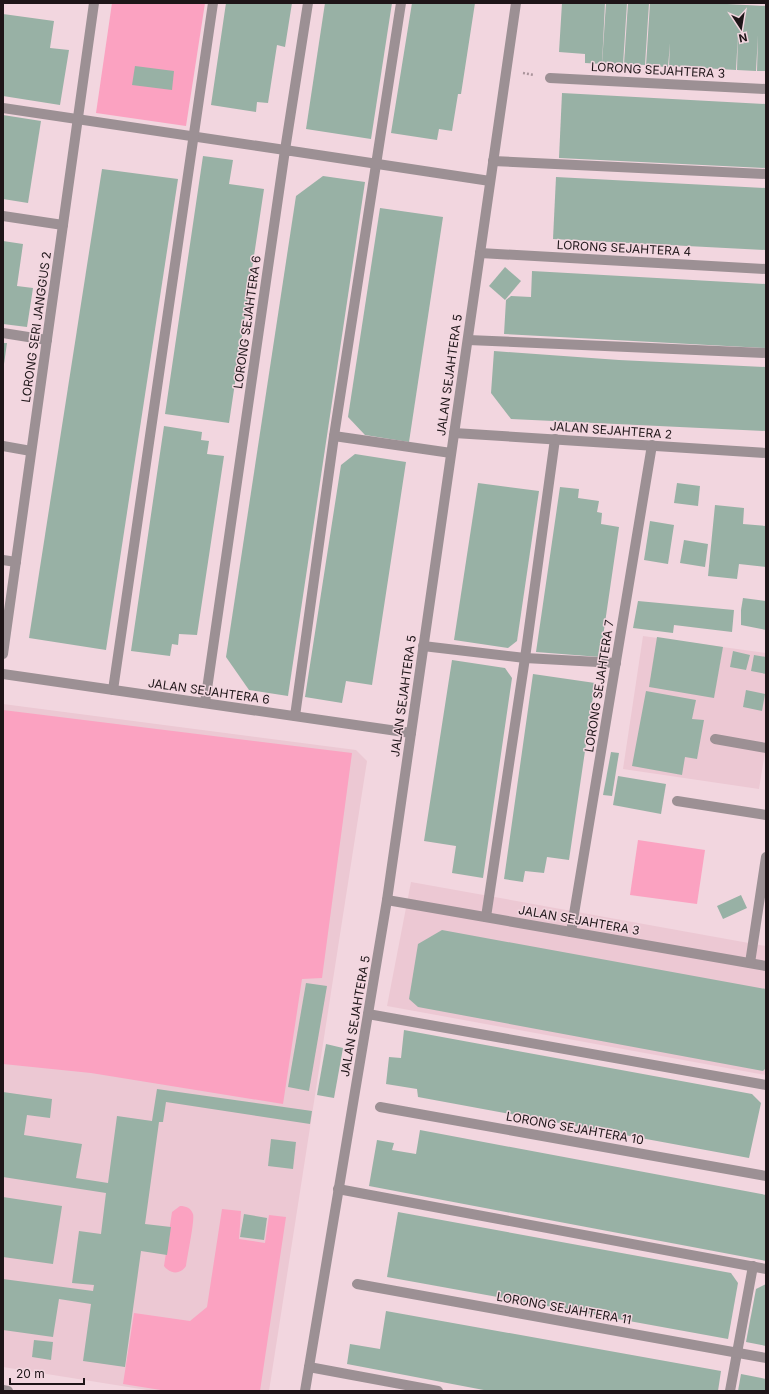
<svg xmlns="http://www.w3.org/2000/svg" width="769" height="1394" font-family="Inter,sans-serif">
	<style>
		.built { fill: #ecc8d3 }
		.green { fill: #fba2c1 }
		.building { fill: #98b1a5 }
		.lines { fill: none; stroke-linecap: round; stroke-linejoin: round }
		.path { stroke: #ab959c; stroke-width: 2.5; stroke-dasharray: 2 2; stroke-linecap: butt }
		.service { stroke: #9c9094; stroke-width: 10 }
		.minor { stroke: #9c9094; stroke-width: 10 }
		.labels { text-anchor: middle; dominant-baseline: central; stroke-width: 3; stroke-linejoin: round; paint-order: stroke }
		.street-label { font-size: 12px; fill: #1e1518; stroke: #f2d6df }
	</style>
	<rect width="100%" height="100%" fill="#f2d6df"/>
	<g class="built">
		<path d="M 643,636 L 766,653 L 766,746 L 759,789 L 623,769 Z"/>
		<path d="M 3,704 L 356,750 L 367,761 L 269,1391 L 153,1391 L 3,1367 Z"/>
		<path d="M 411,882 L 766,946 L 766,1075 L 387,1006 Z"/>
	</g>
	<g class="green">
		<path d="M 112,3 L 205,3 L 186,126 L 96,113 Z"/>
		<path d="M 3,710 L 352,753 L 322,978 L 302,979 L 283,1104 L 91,1073 L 3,1064 Z"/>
		<path d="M 638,840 L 705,850 L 697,904 L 630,895 Z"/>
		<path d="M 180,1206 C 186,1206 191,1208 193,1214 C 195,1220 187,1257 186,1266 C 180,1275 170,1274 164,1266 L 172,1212 Z"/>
		<path d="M 222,1209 L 241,1211 L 239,1239 L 265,1243 L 269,1215 L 286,1217 L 260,1391 L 167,1391 L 123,1384 L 134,1313 L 190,1321 L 207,1307 Z"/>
	</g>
	<g class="building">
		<path d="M 226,3 L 292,3 L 285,47 L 277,45 L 268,103 L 257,102 L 256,112 L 211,105 Z"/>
		<path d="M 325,3 L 392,3 L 371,139 L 306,129 Z"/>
		<path d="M 412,3 L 475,3 L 461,94 L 458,94 L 452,131 L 439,129 L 437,140 L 391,133 Z"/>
		<path d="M 562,3 L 605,3 L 602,64 L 585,63 L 585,54 L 559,52 Z"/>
		<path d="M 606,3 L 627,3 L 623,65 L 602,64 Z"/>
		<path d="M 628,3 L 649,3 L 645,65 L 624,64 Z"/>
		<path d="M 650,3 L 709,3 L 766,6 L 766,71 L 757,71 L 758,35 L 756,71 L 737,70 L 738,34 L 736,70 L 669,66 L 670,43 L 668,67 L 646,66 Z"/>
		<path d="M 3,14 L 54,21 L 50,48 L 69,50 L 60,105 L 3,96 Z"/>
		<path d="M 135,66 L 174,71 L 172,90 L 132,85 Z"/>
		<path d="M 562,93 L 766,104 L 766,168 L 559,158 Z"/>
		<path d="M 3,115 L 41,121 L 28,203 L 3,199 Z"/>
		<path d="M 203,156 L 233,160 L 229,184 L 264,189 L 229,423 L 165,414 Z"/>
		<path d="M 102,169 L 178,179 L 106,650 L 29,638 Z"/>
		<path d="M 323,176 L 365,182 L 288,696 L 249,690 L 226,657 L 296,196 Z"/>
		<path d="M 556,177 L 766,188 L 766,250 L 553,239 Z"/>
		<path d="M 380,208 L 443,217 L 409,442 L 365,435 L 348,417 Z"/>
		<path d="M 3,241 L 23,244 L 17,286 L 33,288 L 27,327 L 3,324 Z"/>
		<path d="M 505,267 L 521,281 L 505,300 L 489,286 Z"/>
		<path d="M 532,271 L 766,284 L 766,348 L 504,334 L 506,300 L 511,296 L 531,297 Z"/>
		<path d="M 3,343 L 7,343 L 4,364 L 3,364 Z"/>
		<path d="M 494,351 L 619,360 L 766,367 L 766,431 L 511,419 L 491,393 Z"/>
		<path d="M 164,426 L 202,432 L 201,440 L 209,441 L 207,454 L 224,456 L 197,635 L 179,634 L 178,645 L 172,644 L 170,656 L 131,651 Z"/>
		<path d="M 355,454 L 406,462 L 372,685 L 346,681 L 342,703 L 305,697 L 341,465 Z"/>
		<path d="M 478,483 L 539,491 L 517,641 L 508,648 L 454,640 Z"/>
		<path d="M 677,483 L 700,486 L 698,506 L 674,503 Z"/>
		<path d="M 560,487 L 579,489 L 578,498 L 599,501 L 597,512 L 602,513 L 601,524 L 619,527 L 600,657 L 536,652 Z"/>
		<path d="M 715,505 L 744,508 L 743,524 L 766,526 L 766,567 L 739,564 L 737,579 L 708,576 Z"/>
		<path d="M 650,521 L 674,525 L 668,564 L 644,560 Z"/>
		<path d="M 684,540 L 708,544 L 705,567 L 680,563 Z"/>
		<path d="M 743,598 L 766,601 L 766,630 L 741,625 L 741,610 Z"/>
		<path d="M 638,601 L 734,610 L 732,632 L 674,625 L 673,633 L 633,628 Z"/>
		<path d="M 657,637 L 723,647 L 714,698 L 649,687 Z"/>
		<path d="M 733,651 L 750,655 L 746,670 L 730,667 Z"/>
		<path d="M 754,655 L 766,657 L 766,674 L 751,671 Z"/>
		<path d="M 452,660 L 505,668 L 512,678 L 483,878 L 452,873 L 456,846 L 424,841 Z"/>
		<path d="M 533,674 L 595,683 L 569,860 L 547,857 L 544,873 L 525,871 L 523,882 L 504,879 Z"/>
		<path d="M 746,690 L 765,694 L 762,711 L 743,707 Z"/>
		<path d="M 646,691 L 696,700 L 692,719 L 704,720 L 697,759 L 685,757 L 682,775 L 632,766 Z"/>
		<path d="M 611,752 L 619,753 L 612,796 L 603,795 Z"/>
		<path d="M 618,776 L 666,784 L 661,814 L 613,805 Z"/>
		<path d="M 741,895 L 747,908 L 723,919 L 717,906 Z"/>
		<path d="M 442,930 L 766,989 L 766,1068 L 763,1071 L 418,1007 L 409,999 L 418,944 Z"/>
		<path d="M 306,983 L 327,986 L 309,1091 L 288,1087 Z"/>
		<path d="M 404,1030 L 752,1094 L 761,1103 L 749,1158 L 418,1097 L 417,1089 L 386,1084 L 389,1057 L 401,1058 Z"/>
		<path d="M 326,1044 L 343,1048 L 334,1098 L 317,1095 Z"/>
		<path d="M 157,1089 L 312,1111 L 310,1124 L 166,1102 L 163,1122 L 159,1122 L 145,1224 L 171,1227 L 167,1255 L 141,1251 L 125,1367 L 83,1361 L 91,1304 L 59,1299 L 53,1337 L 3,1330 L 3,1279 L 93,1291 L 94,1285 L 72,1283 L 79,1231 L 101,1234 L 106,1193 L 3,1177 L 3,1092 L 52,1099 L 50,1118 L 27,1115 L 24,1135 L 82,1144 L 76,1178 L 108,1183 L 117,1116 L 152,1121 Z"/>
		<path d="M 420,1130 L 766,1195 L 766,1261 L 369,1186 L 377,1140 L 394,1143 L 392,1150 L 416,1154 Z"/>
		<path d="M 271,1139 L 296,1142 L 293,1169 L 268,1166 Z"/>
		<path d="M 3,1197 L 62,1206 L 53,1264 L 3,1257 Z"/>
		<path d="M 398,1212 L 731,1273 L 738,1283 L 728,1339 L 387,1277 Z"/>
		<path d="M 244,1214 L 267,1218 L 264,1240 L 240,1237 Z"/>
		<path d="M 766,1284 L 766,1346 L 746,1342 L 756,1289 Z"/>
		<path d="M 386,1311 L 721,1371 L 718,1391 L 489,1391 L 347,1364 L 350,1344 L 380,1349 Z"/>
		<path d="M 34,1340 L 53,1342 L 51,1360 L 32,1357 Z"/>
		<path d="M 741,1374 L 766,1379 L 766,1391 L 738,1391 Z"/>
	</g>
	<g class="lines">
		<path class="path" d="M 523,73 L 534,75"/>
		<g class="service">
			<path d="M 3,108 L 285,150"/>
			<path d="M 493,161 L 766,174"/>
			<path d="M 3,333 L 47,340"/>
			<path d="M 468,340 L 766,353"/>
			<path d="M 334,436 L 451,453"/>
			<path d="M 3,560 L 16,562"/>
			<path d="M 423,646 L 525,658 L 616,663"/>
			<path d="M 113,690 L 213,3"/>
			<path d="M 295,716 L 334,436 L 401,3"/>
			<path d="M 715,739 L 766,748"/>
			<path d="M 677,801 L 766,815"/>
			<path d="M 486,917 L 525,658 L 555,439"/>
			<path d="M 368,1014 L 766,1085"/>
			<path d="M 338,1189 L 766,1269"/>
			<path d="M 309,1367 L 438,1391"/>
			<path d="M 730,1391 L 753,1266"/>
		</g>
		<g class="minor">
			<path d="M 550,78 L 766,89"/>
			<path d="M 285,150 L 308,3"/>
			<path d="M 3,216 L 63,225"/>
			<path d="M 480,253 L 766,269"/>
			<path d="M 454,433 L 766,453"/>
			<path d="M 3,446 L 31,451"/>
			<path d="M 3,654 L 94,3"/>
			<path d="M 3,674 L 411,733"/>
			<path d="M 205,703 L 285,150 L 490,181"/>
			<path d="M 387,900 L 766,966"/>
			<path d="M 571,932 L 652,445"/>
			<path d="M 750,963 L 766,857"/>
			<path d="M 380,1107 L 766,1176"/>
			<path d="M 357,1284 L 766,1358"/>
			<path d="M 3,1390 L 8,1391"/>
			<path d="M 305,1391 L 387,900 L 516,3"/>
		</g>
	</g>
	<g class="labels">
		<g class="street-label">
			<text transform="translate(658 70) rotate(3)">LORONG SEJAHTERA 3</text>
			<text transform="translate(624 248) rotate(3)">LORONG SEJAHTERA 4</text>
			<text transform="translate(247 322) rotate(-82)">LORONG SEJAHTERA 6</text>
			<text transform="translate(36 327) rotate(-82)">LORONG SERI JANGGUS 2</text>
			<text transform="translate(449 375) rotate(-82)">JALAN SEJAHTERA 5</text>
			<text transform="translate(611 430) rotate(4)">JALAN SEJAHTERA 2</text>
			<text transform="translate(599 686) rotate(-81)">LORONG SEJAHTERA 7</text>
			<text transform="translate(209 691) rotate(8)">JALAN SEJAHTERA 6</text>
			<text transform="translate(403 696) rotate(-82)">JALAN SEJAHTERA 5</text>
			<text transform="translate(579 920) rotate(10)">JALAN SEJAHTERA 3</text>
			<text transform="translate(355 1016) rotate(-80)">JALAN SEJAHTERA 5</text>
			<text transform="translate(575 1128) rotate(10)">LORONG SEJAHTERA 10</text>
			<text transform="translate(564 1308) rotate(10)">LORONG SEJAHTERA 11</text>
		</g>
	</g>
	<rect width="769" height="1394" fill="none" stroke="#1e1518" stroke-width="8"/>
	<g transform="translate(741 28) rotate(168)" stroke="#f2d6df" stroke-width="3" paint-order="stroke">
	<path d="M0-3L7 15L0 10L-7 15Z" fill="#1e1518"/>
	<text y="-6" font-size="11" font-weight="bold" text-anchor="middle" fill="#1e1518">N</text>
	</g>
	<path d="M10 1378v6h74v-6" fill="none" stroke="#1e1518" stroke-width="2"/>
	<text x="16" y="1378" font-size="12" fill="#1e1518" stroke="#f2d6df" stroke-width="3" paint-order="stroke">20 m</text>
</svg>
